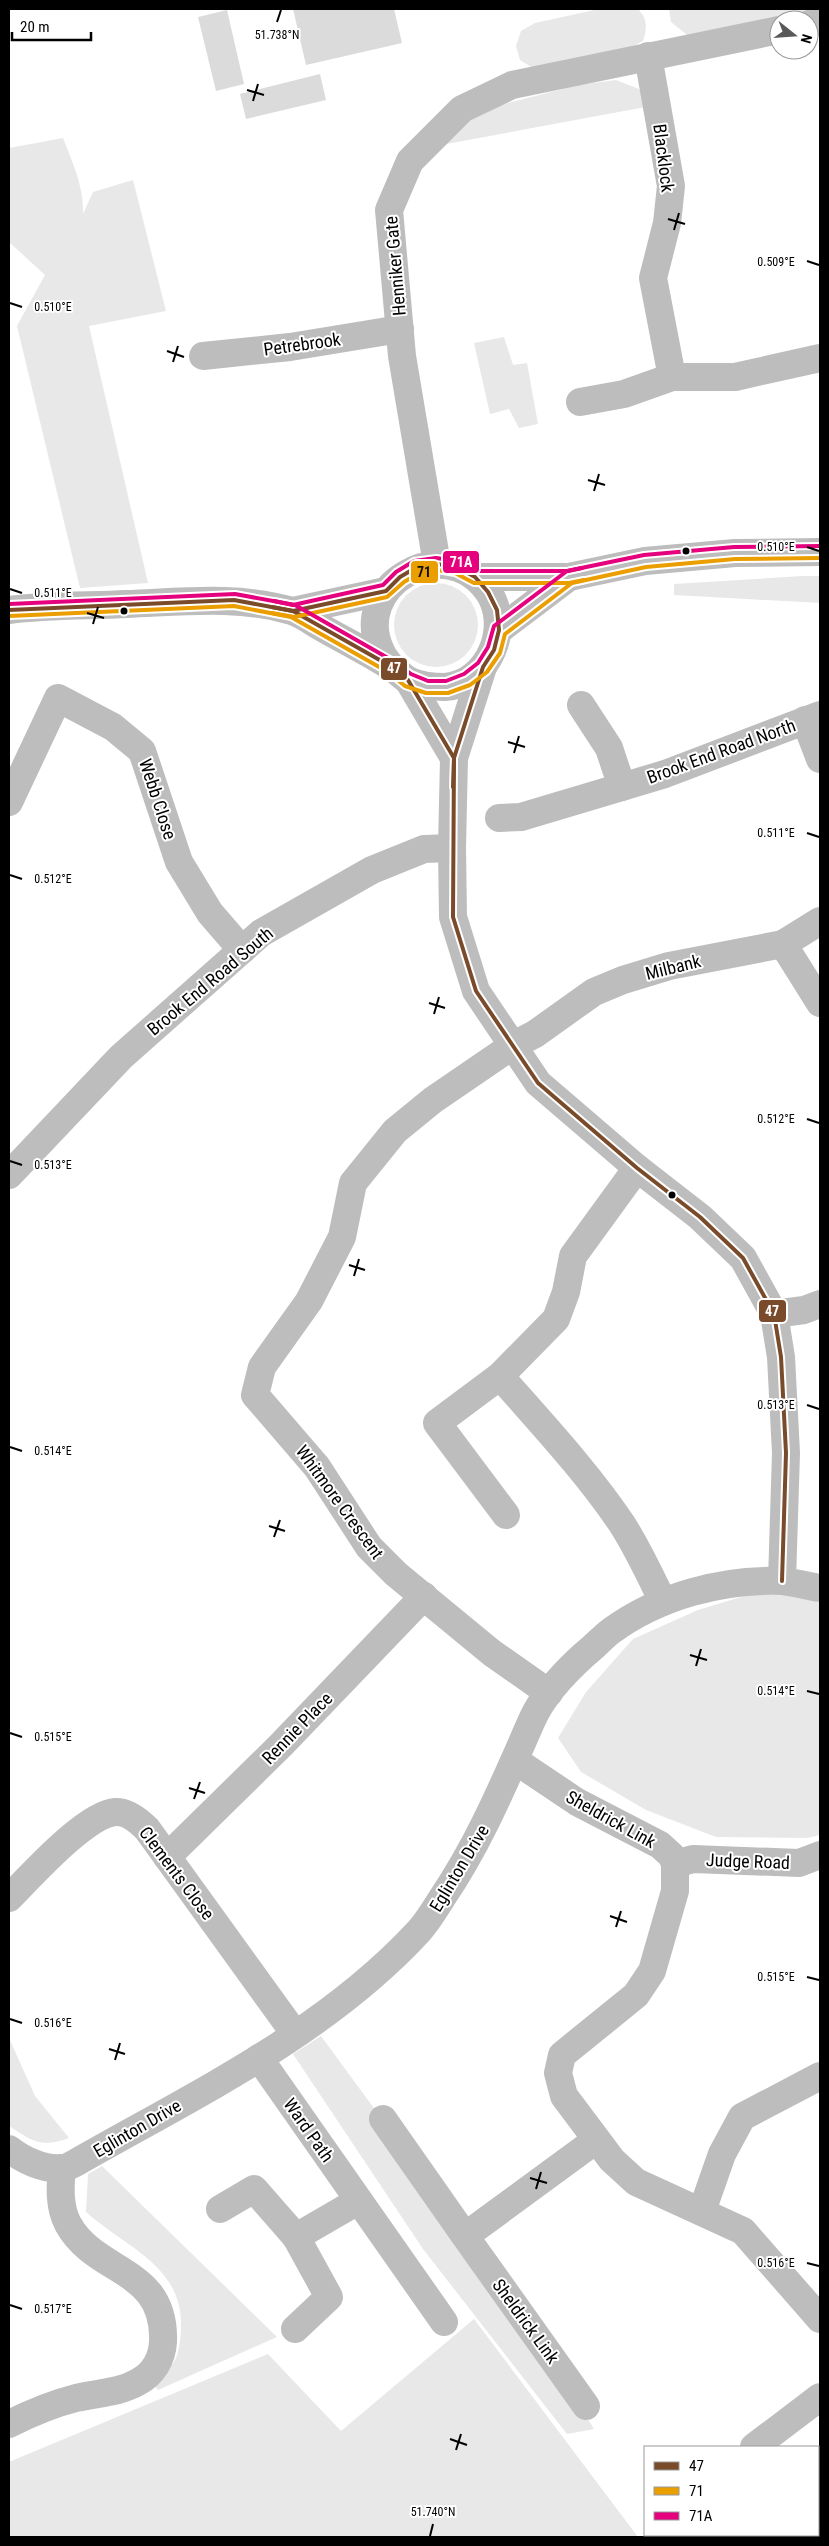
<svg xmlns="http://www.w3.org/2000/svg" width="829" height="2546" font-family="'Roboto Condensed',sans-serif">
	<style>
		.green { fill: #e8e8e8 }
		.building { fill: #dbdbdb }
		.lines { fill: none; stroke-linecap: round; stroke-linejoin: round }
		.minor { stroke: #bdbdbd; stroke-width: 28 }
		.bus-1-casing { stroke: #fff; stroke-width: 8 }
		.bus-2-casing { stroke: #fff; stroke-width: 8 }
		.bus-3-casing { stroke: #fff; stroke-width: 8 }
		.bus-1 { stroke: #7a4b2a; stroke-width: 4 }
		.bus-2 { stroke: #eb9e00; stroke-width: 4 }
		.bus-3 { stroke: #e5007d; stroke-width: 4 }
		.ticks { fill: none; stroke: #000; stroke-width: 2 }
		.bus-dot { fill: #000; stroke: #fff; stroke-width: 2 }
		.labels { text-anchor: middle; dominant-baseline: central; stroke-width: 4; stroke-linejoin: round; paint-order: stroke }
		.street-label { font-size: 18px; fill: #000; stroke: #fff }
		.ticks-label { font-size: 12px; text-anchor: middle; fill: #000; stroke: #fff; stroke-width: 4; stroke-linejoin: round; paint-order: stroke }
		.line-badge { stroke: #fff; stroke-width: 2 }
		.badge-label { font-size: 14px; text-anchor: middle; font-weight: bold; fill: #fff }
		.pale-badge-label { font-size: 14px; text-anchor: middle; font-weight: bold; fill: #111 }
	</style>
	<rect width="100%" height="100%" fill="#fff"/>
	<g class="green">
		<path d="M 599,9 L 638,9 C 648,20 647,28 643,41 L 628,49 L 533,68 L 520,60 L 516,46 L 521,31 L 535,23 Z"/>
		<path d="M 669,9 L 820,9 L 692,39 L 671,22 Z"/>
		<path d="M 616,80 L 639,89 L 651,106 L 441,145 L 459,128 L 489,108 L 578,85 Z"/>
		<path d="M 63,138 C 73,164 84,187 83,214 L 93,192 L 133,180 L 166,311 L 89,326 L 148,583 L 80,588 L 17,326 L 45,275 L 9,242 L 9,148 Z"/>
		<path d="M 504,337 L 513,365 L 527,363 L 538,424 L 519,428 L 509,409 L 490,414 L 474,343 Z"/>
		<path d="M 802,576 L 820,576 L 820,603 L 674,595 L 674,584 Z"/>
		<circle cx="436" cy="625" r="42"/>
		<path d="M 751,1594 L 820,1597 L 820,1835 L 807,1838 L 716,1837 L 646,1810 L 581,1772 L 558,1738 L 586,1692 L 633,1639 L 698,1610 Z"/>
		<path d="M 321,2036 L 510,2294 L 594,2429 L 567,2434 L 423,2249 L 293,2054 Z"/>
		<path d="M 9,2038 L 35,2096 L 69,2138 C 40,2148 34,2142 9,2126 Z"/>
		<path d="M 102,2166 L 277,2337 L 158,2390 L 155,2386 C 162,2377 171,2368 176,2358 C 180,2349 181,2334 181,2324 C 181,2265 125,2247 86,2212 L 88,2174 Z"/>
		<path d="M 474,2319 L 638,2537 L 9,2537 L 9,2462 L 268,2354 L 341,2431 Z"/>
	</g>
	<g class="building">
		<path d="M 293,9 L 394,9 L 402,43 L 306,65 Z"/>
		<path d="M 227,10 L 244,84 L 216,91 L 198,17 Z"/>
		<path d="M 320,74 L 326,100 L 246,119 L 240,94 Z"/>
	</g>
	<g class="lines">
		<g class="minor">
			<path d="M 809,24 L 820,21"/>
			<path d="M 648,56 L 671,186 L 667,223 L 653,278 L 672,377 L 735,377 L 820,358"/>
			<path d="M 203,356 L 290,347 L 400,329"/>
			<path d="M 580,402 L 624,394 L 672,377"/>
			<path d="M 437,564 L 402,356 L 389,210 L 410,161 L 462,109 L 512,85 L 779,30"/>
			<path d="M 475,577 L 569,577 L 645,561 L 735,553 L 820,552"/>
			<path d="M 9,610 C 48,605 88,606 127,604 C 182,602 238,595 292,611 C 301,614 311,621 319,626 C 343,640 368,652 391,667 C 398,671 403,678 410,681 C 422,686 432,687 445,687 C 489,684 513,625 487,590 C 443,531 350,586 381,651 C 383,657 388,662 392,667"/>
			<path d="M 293,611 L 386,591"/>
			<path d="M 499,630 L 569,577"/>
			<path d="M 483,667 L 454,758 L 452,848 L 453,917 L 476,991 L 538,1083 L 637,1168 L 700,1217 L 743,1258 L 774,1314 L 781,1357 L 786,1453 L 782,1581"/>
			<path d="M 408,680 L 454,758"/>
			<path d="M 581,705 L 609,748 L 622,787"/>
			<path d="M 805,720 L 820,759"/>
			<path d="M 9,802 L 58,698 L 113,727 L 142,751 L 179,862 L 210,913 L 242,950"/>
			<path d="M 499,818 L 521,817 L 665,774 L 820,715"/>
			<path d="M 783,944 L 820,921"/>
			<path d="M 9,1175 L 121,1057 L 261,933 L 372,870 L 424,849 L 452,848"/>
			<path d="M 774,1314 L 804,1310 L 820,1304"/>
			<path d="M 500,1376 L 556,1319 L 566,1292 L 573,1256 L 637,1168"/>
			<path d="M 506,1515 L 437,1423 L 500,1376 C 542,1424 587,1472 622,1524 C 638,1549 650,1575 663,1602"/>
			<path d="M 549,1693 L 492,1653 L 396,1574 L 369,1547 L 317,1467 L 255,1395 L 262,1367 L 309,1301 L 342,1237 L 353,1183 L 395,1131 L 433,1100 L 512,1046 L 535,1034 L 594,992 L 623,980 L 669,966 L 783,944 L 820,1003"/>
			<path d="M 516,1761 L 577,1802 L 660,1845 L 672,1856 L 675,1864 L 675,1891 L 652,1971 L 636,1995 L 562,2055 L 558,2073 L 564,2096 L 612,2160 L 636,2182 L 743,2231 L 820,2319"/>
			<path d="M 167,1857 L 281,1745 L 424,1596"/>
			<path d="M 675,1864 L 693,1859 L 799,1863 L 820,1855"/>
			<path d="M 9,1898 C 31,1876 85,1815 115,1812 C 127,1811 139,1821 147,1829 L 295,2034"/>
			<path d="M 259,2058 L 444,2322"/>
			<path d="M 383,2119 L 465,2236"/>
			<path d="M 9,2149 C 23,2160 44,2170 62,2168 C 67,2168 73,2164 77,2162 C 196,2094 325,2033 419,1931 C 428,1921 435,1909 442,1898 C 480,1842 505,1781 532,1720 C 543,1695 565,1672 585,1654 C 594,1647 602,1638 611,1631 C 659,1596 722,1579 781,1581 C 794,1582 807,1586 820,1588"/>
			<path d="M 220,2209 L 254,2189 L 296,2237"/>
			<path d="M 702,2211 L 722,2154 L 742,2117 L 820,2076"/>
			<path d="M 295,2329 L 329,2297 L 296,2237 L 358,2201"/>
			<path d="M 586,2406 L 465,2236 L 596,2140"/>
			<path d="M 9,2424 C 31,2413 52,2404 76,2398 C 97,2393 119,2393 138,2382 C 153,2374 162,2359 163,2342 C 166,2267 96,2275 68,2224 C 59,2207 60,2187 62,2168"/>
			<path d="M 754,2447 L 820,2397"/>
			<path d="M 676,2535 L 678,2537"/>
		</g>
		<defs>
			<g id="bus-1">
				<path d="M 272,607 L 293,611 L 392,667 L 408,680 L 454,758 L 453,787"/>
				<path d="M 9,610 L 234,600 L 293,611 L 386,591 L 400,577 L 417,567 L 437,564 L 457,567 L 475,577 L 488,592 L 497,610 L 499,630 L 494,650 L 483,667 L 454,758 L 453,917 L 476,991 L 538,1083 L 637,1168 L 700,1217 L 743,1258 L 774,1314 L 781,1357 L 786,1453 L 782,1581"/>
			</g>
			<g id="bus-2">
				<path d="M 272,613 L 294,617 L 387,597 L 404,582 L 419,573 L 437,570 L 455,573 L 474,583 L 569,583 L 584,580"/>
				<path d="M 9,616 L 234,606 L 291,617 L 388,672 L 405,686 L 426,693 L 448,693 L 470,685 L 487,672 L 500,653 L 505,634 L 572,583 L 646,567 L 735,559 L 820,558"/>
			</g>
			<g id="bus-3">
				<path d="M 274,601 L 293,605 L 383,585 L 396,572 L 414,561 L 436,558 L 459,561 L 477,571 L 568,571 L 582,568"/>
				<path d="M 9,604 L 235,594 L 295,605 L 395,662 L 411,674 L 428,681 L 446,681 L 464,674 L 478,663 L 488,647 L 494,626 L 567,571 L 644,555 L 734,547 L 820,546"/>
			</g>
		</defs>
		<use href="#bus-1" class="bus-1-casing"/>
		<use href="#bus-2" class="bus-2-casing"/>
		<use href="#bus-3" class="bus-3-casing"/>
		<use href="#bus-1" class="bus-1"/>
		<use href="#bus-2" class="bus-2"/>
		<use href="#bus-3" class="bus-3"/>
	</g>
	<path class="ticks" d="M 277,22 L 281,10M 247,90 L 264,95M 253,101 L 258,84M 668,219 L 685,224M 674,230 L 679,213M 807,261 L 819,265M 10,303 L 22,307M 167,351 L 184,357M 173,362 L 178,346M 588,480 L 605,485M 594,491 L 599,474M 807,547 L 819,551M 10,589 L 22,593M 87,613 L 104,618M 93,624 L 98,607M 508,742 L 525,747M 514,753 L 519,736M 807,833 L 819,837M 10,875 L 22,879M 429,1003 L 445,1008M 434,1014 L 439,997M 807,1119 L 819,1123M 10,1161 L 22,1165M 349,1265 L 365,1270M 354,1276 L 359,1259M 807,1405 L 819,1409M 10,1447 L 22,1451M 269,1526 L 285,1531M 274,1537 L 280,1520M 690,1655 L 707,1660M 696,1666 L 701,1649M 807,1691 L 819,1694M 10,1733 L 22,1737M 189,1788 L 205,1793M 194,1799 L 200,1782M 610,1916 L 627,1922M 616,1927 L 621,1911M 807,1977 L 819,1980M 10,2019 L 22,2023M 109,2049 L 125,2054M 115,2060 L 120,2043M 530,2178 L 547,2183M 536,2189 L 541,2172M 807,2263 L 819,2266M 10,2305 L 22,2309M 450,2439 L 467,2445M 456,2450 L 461,2434M 430,2536 L 433,2524"/>
	<g class="bus-dot">
		<circle cx="686" cy="551" r="4.5"/>
		<circle cx="124" cy="611" r="4.5"/>
		<circle cx="672" cy="1195" r="4.5"/>
	</g>
	<g class="labels">
		<g class="street-label">
			<text transform="translate(664 158) rotate(83)">Blacklock</text>
			<text transform="translate(395 266) rotate(-95)">Henniker Gate</text>
			<text transform="translate(302 344) rotate(-8)">Petrebrook</text>
			<text transform="translate(721 751) rotate(-20)">Brook End Road North</text>
			<text transform="translate(158 799) rotate(72)">Webb Close</text>
			<text transform="translate(673 967) rotate(-14)">Milbank</text>
			<text transform="translate(210 981) rotate(-40)">Brook End Road South</text>
			<text transform="translate(340 1502) rotate(54)">Whitmore Crescent</text>
			<text transform="translate(297 1728) rotate(-46)">Rennie Place</text>
			<text transform="translate(611 1819) rotate(29)">Sheldrick Link</text>
			<text transform="translate(748 1861) rotate(2)">Judge Road</text>
			<text transform="translate(459 1868) rotate(-59)">Eglinton Drive</text>
			<text transform="translate(177 1873) rotate(53)">Clements Close</text>
			<text transform="translate(137 2128) rotate(-30)">Eglinton Drive</text>
			<text transform="translate(309 2130) rotate(55)">Ward Path</text>
			<text transform="translate(526 2321) rotate(54)">Sheldrick Link</text>
		</g>
	</g>
	<g class="ticks-label">
		<text x="277" y="39">51.738°N</text>
		<text x="776" y="266">0.509°E</text>
		<text x="53" y="311">0.510°E</text>
		<text x="776" y="551">0.510°E</text>
		<text x="53" y="597">0.511°E</text>
		<text x="776" y="837">0.511°E</text>
		<text x="53" y="883">0.512°E</text>
		<text x="776" y="1123">0.512°E</text>
		<text x="53" y="1169">0.513°E</text>
		<text x="776" y="1409">0.513°E</text>
		<text x="53" y="1455">0.514°E</text>
		<text x="776" y="1695">0.514°E</text>
		<text x="53" y="1741">0.515°E</text>
		<text x="776" y="1981">0.515°E</text>
		<text x="53" y="2027">0.516°E</text>
		<text x="776" y="2267">0.516°E</text>
		<text x="53" y="2313">0.517°E</text>
		<text x="433" y="2516">51.740°N</text>
	</g>
	<g class="line-badge">
		<rect x="442" y="550" width="38" height="24" rx="5" fill="#e5007d"/>
		<rect x="410" y="560" width="29" height="24" rx="5" fill="#eb9e00"/>
		<rect x="380" y="657" width="28" height="24" rx="5" fill="#7a4b2a"/>
		<rect x="758" y="1299" width="29" height="24" rx="5" fill="#7a4b2a"/>
	</g>
	<g class="badge-label">
		<text x="461" y="567">71A</text>
		<text x="394" y="673">47</text>
		<text x="772" y="1316">47</text>
	</g>
	<g class="pale-badge-label">
		<text x="424" y="577">71</text>
	</g>
	<rect width="829" height="2546" fill="none" stroke="#000000" stroke-width="20"/>
	<rect x="644" y="2446" width="175" height="90" fill="#ffffff" stroke="#999999"/>
	<rect x="654" y="2462" width="25" height="8" fill="#7a4b2a" stroke="#999999"/>
	<text x="689" y="2471" font-size="15" fill="#000000">47</text>
	<rect x="654" y="2487" width="25" height="8" fill="#eb9e00" stroke="#999999"/>
	<text x="689" y="2496" font-size="15" fill="#000000">71</text>
	<rect x="654" y="2512" width="25" height="8" fill="#e5007d" stroke="#999999"/>
	<text x="689" y="2521" font-size="15" fill="#000000">71A</text>
	<g transform="translate(794 35) rotate(107)"><circle r="24" fill="#ffffff" stroke="#999999"/>
	<path d="M0-4L9 19L0 12L-9 19Z" fill="#595959"/>
	<text y="-8" font-size="14" font-weight="bold" text-anchor="middle" fill="#000000">N</text>
	</g>
	<path d="M12 32v8h79v-8" fill="none" stroke="#000000" stroke-width="2.5"/>
	<text x="20" y="32" font-size="15" fill="#000000" stroke="#ffffff" stroke-width="4" paint-order="stroke">20 m</text>
</svg>
